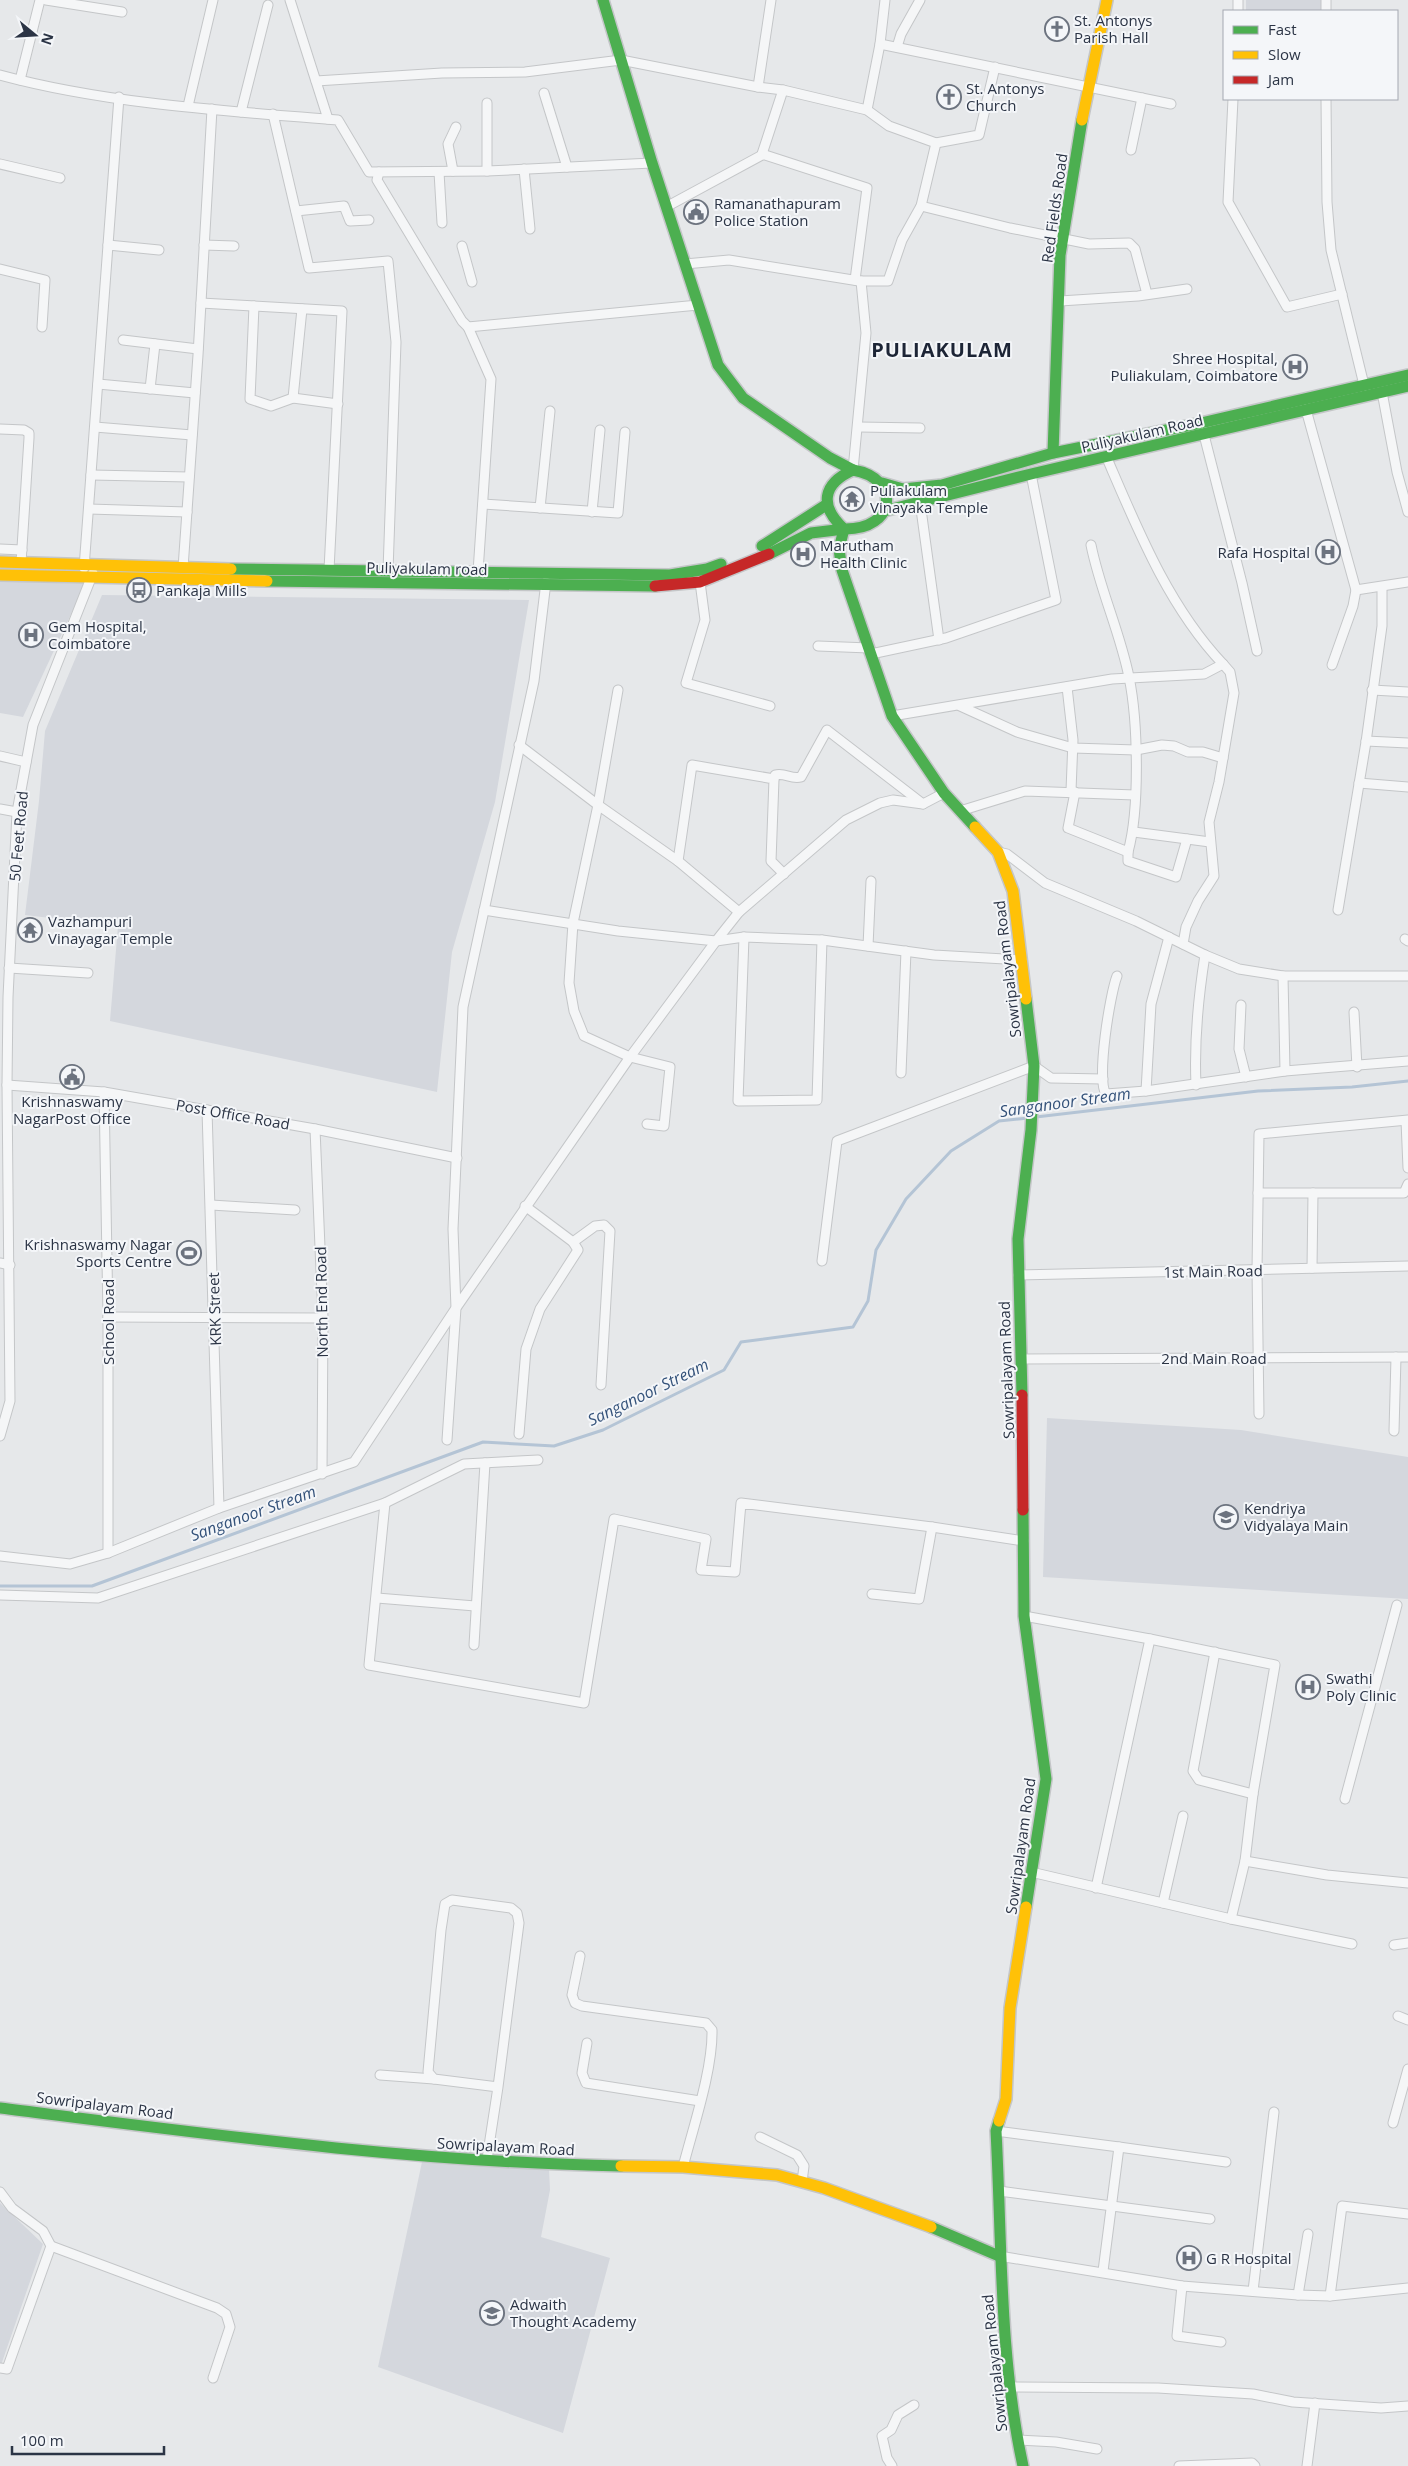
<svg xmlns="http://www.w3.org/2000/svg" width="1408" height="2466" font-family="'Open Sans',sans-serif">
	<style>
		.built { fill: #d4d7dd }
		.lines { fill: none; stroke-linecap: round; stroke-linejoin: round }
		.stream { stroke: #b4c4d5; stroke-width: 3 }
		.street-casing { stroke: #c4c6c8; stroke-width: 11 }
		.fast-casing { stroke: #c4c6c8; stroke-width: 14 }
		.slow-casing { stroke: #c4c6c8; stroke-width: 14 }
		.jam-casing { stroke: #c4c6c8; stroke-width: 14 }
		.street { stroke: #f5f6f7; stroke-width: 9 }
		.fast { stroke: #4caf50; stroke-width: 11 }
		.slow { stroke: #ffc107; stroke-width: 11 }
		.jam { stroke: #c62828; stroke-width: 11 }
		.labels { text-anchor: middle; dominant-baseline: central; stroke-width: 4; stroke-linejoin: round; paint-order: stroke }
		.poi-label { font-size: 15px; fill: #2b3445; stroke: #f4f6f9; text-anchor: start }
		.street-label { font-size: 15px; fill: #2b3445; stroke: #f4f6f9 }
		.water-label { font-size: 16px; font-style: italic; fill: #34527a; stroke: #f4f6f9 }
		.district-label { font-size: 20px; font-weight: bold; letter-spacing: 1px; fill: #1d2536; stroke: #f4f6f9 }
	</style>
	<rect width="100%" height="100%" fill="#e6e8ea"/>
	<g class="built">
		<rect x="1246" y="0" width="76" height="11"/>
		<path d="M 0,581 L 85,584 L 23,717 L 0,713 Z"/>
		<path d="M 102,595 L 529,600 L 495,802 L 452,952 L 437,1092 L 110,1021 L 118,926 L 25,915 L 39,801 L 45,731 Z"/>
		<path d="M 1047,1418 L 1241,1430 L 1408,1457 L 1408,1599 L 1043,1577 Z"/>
		<path d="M 422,2162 L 549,2169 L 550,2190 L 541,2237 L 610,2258 L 563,2433 L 378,2367 Z"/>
		<path d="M 0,2203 L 43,2244 L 0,2368 Z"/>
	</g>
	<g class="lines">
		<g class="stream">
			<path d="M 1036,1117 L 1258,1091 L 1352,1087 L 1408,1081"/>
			<path d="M 0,1586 L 92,1586 L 483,1442 L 554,1446 L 603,1430 L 724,1370 L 741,1342 L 853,1327 L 868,1301 L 876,1250 L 906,1199 L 951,1151 L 999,1121 L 1029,1118"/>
		</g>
		<defs>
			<g id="street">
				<path d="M 46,0 L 122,12"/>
				<path d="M 290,0 L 328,119"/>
				<path d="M 1326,0 L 1326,11"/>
				<path d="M 1238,11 L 1238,0"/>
				<path d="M 880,44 L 1171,104"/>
				<path d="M 897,47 L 901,34 L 920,0"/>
				<path d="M 0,75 C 107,104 228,111 338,120 L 369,172 L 487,171 L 652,163"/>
				<path d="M 20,80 L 40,0"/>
				<path d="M 316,81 L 442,73 L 525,72 L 621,60 L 758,87 L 783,90 L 867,110 L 889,126 L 936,143 L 921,206 L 902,240 L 888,281 L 859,281 L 729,260 L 685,264"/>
				<path d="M 758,87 L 771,0"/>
				<path d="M 783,90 L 762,154 L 867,188 L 855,280"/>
				<path d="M 544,93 L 567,167"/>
				<path d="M 1233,99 L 1228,202 L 1287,307 L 1342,294"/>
				<path d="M 1326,99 L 1327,202 L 1331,250 L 1365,389"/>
				<path d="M 188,106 L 213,0"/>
				<path d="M 867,110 L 880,44 L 885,0"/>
				<path d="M 241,112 L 268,5"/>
				<path d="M 273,114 L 309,268 L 388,261 L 396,342 L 388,571"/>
				<path d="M 936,143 L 979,135 L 995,67"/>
				<path d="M 1131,150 L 1142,98"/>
				<path d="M 0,164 L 60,178"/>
				<path d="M 524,169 L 530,229"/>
				<path d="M 453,171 L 448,144 L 456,127"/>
				<path d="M 487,171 L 487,103"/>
				<path d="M 379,172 L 377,180 L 462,321 L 468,327 L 491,379 L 478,572"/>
				<path d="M 439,172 L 442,223"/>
				<path d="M 921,206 L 1010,228 L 1089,244 L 1129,243 L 1135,249 L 1147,294"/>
				<path d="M 666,207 L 764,154"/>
				<path d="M 296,211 L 344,206 L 350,221 L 369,220"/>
				<path d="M 108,245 L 159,250"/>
				<path d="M 204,245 L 234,246"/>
				<path d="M 462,246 L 472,282"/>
				<path d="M 0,269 L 45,280 L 42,327"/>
				<path d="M 1060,301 L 1138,296 L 1187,289"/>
				<path d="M 201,303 L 342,311 L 329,570"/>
				<path d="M 254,306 L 250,399 L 271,406 L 293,398 L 338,404"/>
				<path d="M 468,327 L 698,305"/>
				<path d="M 123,340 L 198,349"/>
				<path d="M 98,384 L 195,393"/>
				<path d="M 150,389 L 155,344"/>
				<path d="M 1382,392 L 1397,472 L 1408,512"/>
				<path d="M 293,398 L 302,309"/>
				<path d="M 1305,406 L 1356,590 L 1408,582"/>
				<path d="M 95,427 L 192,435"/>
				<path d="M 859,427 L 920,428"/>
				<path d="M 0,429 L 24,430 L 29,433 L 29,438 L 21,563"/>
				<path d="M 1203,431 L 1242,583 L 1257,651"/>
				<path d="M 853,470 L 866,333 L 861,281"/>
				<path d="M 91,475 L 189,477"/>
				<path d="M 920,502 L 939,640"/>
				<path d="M 483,504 L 618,513 L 625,432"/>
				<path d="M 540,508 L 550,411"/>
				<path d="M 89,509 L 187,512"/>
				<path d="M 592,512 L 600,430"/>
				<path d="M 0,549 L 22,550"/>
				<path d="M 84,568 L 119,97"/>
				<path d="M 183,568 L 198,355 L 212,109"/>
				<path d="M 700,582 L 705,620 L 686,683 L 770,706"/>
				<path d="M 818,646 L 869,648"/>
				<path d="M 871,654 L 946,638 L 1056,600 L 1031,474"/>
				<path d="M 1332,665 L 1353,606 L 1356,590"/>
				<path d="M 1067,687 L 1073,740 L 1071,791"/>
				<path d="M 618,690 L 598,805 L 573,923 L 569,983 L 574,1011 L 584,1036 L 630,1057 L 670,1067 L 664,1126 L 647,1124"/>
				<path d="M 1372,690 L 1408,692"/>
				<path d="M 960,706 L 1017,732 L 1073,748 L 1136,750 L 1162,745 L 1174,746 L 1188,752 L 1203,752 L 1223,758"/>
				<path d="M 892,716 L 1112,679 L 1204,674 L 1223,664 C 1168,606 1137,528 1106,456"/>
				<path d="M 1366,741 L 1408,743"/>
				<path d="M 519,745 L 598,805 L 678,861 L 739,912"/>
				<path d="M 0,756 L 26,762"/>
				<path d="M 774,779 L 775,775 C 785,772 791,780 801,777 L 827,730 L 923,804"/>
				<path d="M 1359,783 L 1408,787"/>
				<path d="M 1075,792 L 1068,828 L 1128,852 C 1140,809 1138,721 1129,677 C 1120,632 1100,590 1091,545"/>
				<path d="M 0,809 L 17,812"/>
				<path d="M 960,811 L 1025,791 L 1135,795"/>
				<path d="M 1134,832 L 1210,842"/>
				<path d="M 998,852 L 1007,854 L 1045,883 L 1136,921 L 1205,955 L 1239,969 L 1283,976 L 1408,976"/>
				<path d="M 1128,852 L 1128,861 L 1176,877 L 1187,839"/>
				<path d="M 678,861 L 692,765 L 774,779 L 771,861 L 784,874"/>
				<path d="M 484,910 L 618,931 L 716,941 L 744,937 L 822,940 L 934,955 L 1022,960"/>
				<path d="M 1338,910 L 1366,742 L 1382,626 L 1382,588"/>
				<path d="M 744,937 L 738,1101 L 817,1100 L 822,940"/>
				<path d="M 1405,939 L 1408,941"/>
				<path d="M 1183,944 L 1186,927 L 1198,901 L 1214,876 L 1209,822 L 1219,782 L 1234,693 L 1230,672 L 1223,664"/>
				<path d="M 868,946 L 871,881"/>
				<path d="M 9,968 L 88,973"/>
				<path d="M 1117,976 C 1110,994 1096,1080 1106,1094 L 1146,1091 L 1285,1071 L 1408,1061"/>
				<path d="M 1283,976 L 1285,1071"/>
				<path d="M 1241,1005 L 1239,1049 L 1246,1077"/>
				<path d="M 1354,1012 L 1357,1067"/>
				<path d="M 901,1073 L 906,951"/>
				<path d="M 7,1085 L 104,1092 L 315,1129 L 457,1158"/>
				<path d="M 1196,1085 C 1194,1041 1198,999 1205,955"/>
				<path d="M 1146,1091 L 1151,1004 L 1169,937"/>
				<path d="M 104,1092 L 108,1317 L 108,1553"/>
				<path d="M 207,1110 L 219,1508"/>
				<path d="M 1406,1121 L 1408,1168"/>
				<path d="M 315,1129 L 323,1318 L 322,1474"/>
				<path d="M 1258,1193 L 1404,1193 L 1408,1184"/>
				<path d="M 211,1205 L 295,1210"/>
				<path d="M 573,1242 L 595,1226 L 604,1225 L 610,1231 L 601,1385"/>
				<path d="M 822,1261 L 837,1141 L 1034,1066 L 1051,1078 L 1103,1079"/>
				<path d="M 0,1263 L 10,1265"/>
				<path d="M 1312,1268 L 1313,1193"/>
				<path d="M 1018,1275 L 1408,1266"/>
				<path d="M 108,1317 L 323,1318"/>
				<path d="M 1021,1359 L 1408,1357"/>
				<path d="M 1259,1414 L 1257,1270 L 1259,1134 L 1408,1120"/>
				<path d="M 1394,1431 L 1396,1357"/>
				<path d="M 519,1434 L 526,1349 L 540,1309 L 578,1250 L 573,1242 L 525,1206"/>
				<path d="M 0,1436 L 10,1401 L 7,1085 L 8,997 L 17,812 L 33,725 L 93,573"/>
				<path d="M 447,1440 L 456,1308 L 630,1057 L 716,941 L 739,912 L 846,820 L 880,803 L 893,800 L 923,804 L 944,793"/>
				<path d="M 385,1503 L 369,1665 L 584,1703 L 614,1519 L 706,1539 L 701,1570 L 735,1572 L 741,1503 L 932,1527 L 1024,1541"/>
				<path d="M 0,1556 L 70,1564 L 108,1553 L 219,1508 L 354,1462 L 456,1308 L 453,1229 L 463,1007 L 534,681 L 546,582"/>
				<path d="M 872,1594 L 919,1599 L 932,1527"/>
				<path d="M 0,1595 L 98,1598 L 385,1503 L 464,1464 L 538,1460"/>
				<path d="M 377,1598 L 475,1606"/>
				<path d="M 1024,1616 L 1150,1639 L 1275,1665 L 1253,1794 L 1245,1861"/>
				<path d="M 474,1645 L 485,1463"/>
				<path d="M 1215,1652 L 1193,1771 L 1199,1780 L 1253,1794"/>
				<path d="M 1345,1799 L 1397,1605"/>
				<path d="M 1031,1872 L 1231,1919"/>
				<path d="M 1096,1888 L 1150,1639"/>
				<path d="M 1163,1903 L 1183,1816"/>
				<path d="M 1352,1944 L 1231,1919 L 1245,1861 L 1327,1875 L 1408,1883"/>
				<path d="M 1394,1945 L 1408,1943"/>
				<path d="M 580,1956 L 572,1995 L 575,2003 L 582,2006 L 706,2023 L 712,2030 C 713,2069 693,2128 683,2167"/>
				<path d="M 1398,2016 L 1408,2020"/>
				<path d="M 587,2043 L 582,2073 L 586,2083 L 700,2101"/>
				<path d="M 380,2075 L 434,2079"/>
				<path d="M 1393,2123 L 1408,2069"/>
				<path d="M 996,2131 L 1119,2147 L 1103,2271"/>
				<path d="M 760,2137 L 797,2155 L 804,2166 L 802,2182"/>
				<path d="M 1119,2147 L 1226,2162"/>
				<path d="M 487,2159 L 498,2087 L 519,1923 L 517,1913 L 511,1908 L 452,1900 L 445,1904 L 441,1930 L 428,2072 L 434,2079 L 498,2087"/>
				<path d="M 999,2191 L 1210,2219"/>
				<path d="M 0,2192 L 12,2208 L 43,2231 L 51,2246 L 7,2369 L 0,2368"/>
				<path d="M 51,2246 L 217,2308 L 226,2314 L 230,2327 L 213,2378"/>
				<path d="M 999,2256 L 1182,2286 L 1298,2295 L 1330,2296 L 1408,2288"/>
				<path d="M 1182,2286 L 1177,2336 L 1221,2342"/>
				<path d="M 1253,2291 L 1274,2112"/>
				<path d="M 1298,2295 L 1308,2234"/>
				<path d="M 1330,2296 L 1342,2206 L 1408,2214"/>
				<path d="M 1011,2387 L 1158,2388 L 1253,2394 L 1293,2402 L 1381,2408 L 1408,2406"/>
				<path d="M 1018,2440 L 1056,2442 L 1097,2449"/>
				<path d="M 892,2466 L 887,2458 L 882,2436 L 891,2430 L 898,2415 L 914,2405"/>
				<path d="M 1179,2466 L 1252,2463 L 1255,2466"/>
				<path d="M 1307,2466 L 1315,2403"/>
			</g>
			<g id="fast">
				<path d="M 603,0 L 652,163 L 718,365 L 743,398 L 830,458 L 853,470"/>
				<path d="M 1053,453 L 1060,255 L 1082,120"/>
				<path d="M 853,470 C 901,478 897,530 844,529 C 819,506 822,484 853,470 Z"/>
				<path d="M 882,483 L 903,489 L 942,485 L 1053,453 L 1201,423 L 1408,375"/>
				<path d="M 884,511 L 1031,474 L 1408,386"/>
				<path d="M 844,529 L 839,549 L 842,570 L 892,716 L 944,793 L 975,827"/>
				<path d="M 762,546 L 826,505"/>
				<path d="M 769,554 L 811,533 L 844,529"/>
				<path d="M 231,569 L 670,575 L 707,569 L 721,564"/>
				<path d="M 267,581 L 655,586"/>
				<path d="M 1022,1395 L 1018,1239 L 1031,1130 L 1034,1066 L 1026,999"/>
				<path d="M 1023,1510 L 1024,1616 L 1046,1779 L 1026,1907"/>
				<path d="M 0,2108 C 207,2134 412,2162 621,2166"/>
				<path d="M 999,2121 L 996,2131 C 1002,2243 999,2356 1023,2466"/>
				<path d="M 931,2227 L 999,2256"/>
			</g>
			<g id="slow">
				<path d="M 1082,120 L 1107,0"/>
				<path d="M 0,562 L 231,569"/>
				<path d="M 0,575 L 267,581"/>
				<path d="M 975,827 L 998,852 L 1013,891 L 1026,999"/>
				<path d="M 999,2121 L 1006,2099 L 1010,2008 L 1026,1907"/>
				<path d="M 621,2166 L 683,2167 L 777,2175 L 824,2188 L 931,2227"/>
			</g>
			<g id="jam">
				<path d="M 655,586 L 700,582 L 769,554"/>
				<path d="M 1022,1395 L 1023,1510"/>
			</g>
		</defs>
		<use href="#street" class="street-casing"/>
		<use href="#fast" class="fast-casing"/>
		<use href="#slow" class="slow-casing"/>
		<use href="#jam" class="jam-casing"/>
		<use href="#street" class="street"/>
		<use href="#fast" class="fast"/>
		<use href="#slow" class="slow"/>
		<use href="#jam" class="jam"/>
	</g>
	<defs>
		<symbol id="church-ring" viewBox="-11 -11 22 22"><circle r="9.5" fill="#f4f6f9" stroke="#6c737f" stroke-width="1.5"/><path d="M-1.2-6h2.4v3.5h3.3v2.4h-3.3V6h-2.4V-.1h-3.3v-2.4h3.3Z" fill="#6c737f"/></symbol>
		<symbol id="civic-ring" viewBox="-11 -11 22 22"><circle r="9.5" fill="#f4f6f9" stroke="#6c737f" stroke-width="1.5"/><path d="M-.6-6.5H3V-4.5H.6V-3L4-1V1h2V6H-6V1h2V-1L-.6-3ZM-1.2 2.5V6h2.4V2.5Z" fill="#6c737f"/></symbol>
		<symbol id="hospital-ring" viewBox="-11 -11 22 22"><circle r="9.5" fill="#f4f6f9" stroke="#6c737f" stroke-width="1.5"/><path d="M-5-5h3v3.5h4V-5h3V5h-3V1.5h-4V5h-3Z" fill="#6c737f"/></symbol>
		<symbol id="temple-ring" viewBox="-11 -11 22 22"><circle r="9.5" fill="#f4f6f9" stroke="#6c737f" stroke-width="1.5"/><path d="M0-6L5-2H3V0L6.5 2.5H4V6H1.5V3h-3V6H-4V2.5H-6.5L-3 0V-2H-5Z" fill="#6c737f"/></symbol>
		<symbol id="bus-ring" viewBox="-11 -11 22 22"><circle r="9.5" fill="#f4f6f9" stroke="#6c737f" stroke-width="1.5"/><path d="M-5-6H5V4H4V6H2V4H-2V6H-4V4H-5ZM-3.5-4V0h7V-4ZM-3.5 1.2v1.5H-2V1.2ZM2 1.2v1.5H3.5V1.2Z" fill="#6c737f"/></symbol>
		<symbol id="stadium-ring" viewBox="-11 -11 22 22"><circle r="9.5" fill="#f4f6f9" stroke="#6c737f" stroke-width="1.5"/><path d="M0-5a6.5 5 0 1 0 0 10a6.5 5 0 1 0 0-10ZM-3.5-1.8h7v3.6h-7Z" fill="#6c737f"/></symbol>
		<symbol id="school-ring" viewBox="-11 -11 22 22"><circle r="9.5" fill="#f4f6f9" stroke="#6c737f" stroke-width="1.5"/><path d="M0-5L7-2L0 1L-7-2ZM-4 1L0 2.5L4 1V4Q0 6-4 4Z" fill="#6c737f"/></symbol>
	</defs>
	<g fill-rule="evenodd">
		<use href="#church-ring" x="1043" y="15" width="28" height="28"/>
		<use href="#church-ring" x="935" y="83" width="28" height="28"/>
		<use href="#civic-ring" x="682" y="198" width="28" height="28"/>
		<use href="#hospital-ring" x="1281" y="353" width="28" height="28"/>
		<use href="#temple-ring" x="838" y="485" width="28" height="28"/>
		<use href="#hospital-ring" x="1314" y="538" width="28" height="28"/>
		<use href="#hospital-ring" x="789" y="540" width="28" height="28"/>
		<use href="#bus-ring" x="125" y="576" width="28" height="28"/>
		<use href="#hospital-ring" x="17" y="621" width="28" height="28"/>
		<use href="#temple-ring" x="16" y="916" width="28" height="28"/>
		<use href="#civic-ring" x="58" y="1063" width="28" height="28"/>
		<use href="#stadium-ring" x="175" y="1239" width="28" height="28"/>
		<use href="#school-ring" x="1212" y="1503" width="28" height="28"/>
		<use href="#hospital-ring" x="1294" y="1673" width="28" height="28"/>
		<use href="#hospital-ring" x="1175" y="2244" width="28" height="28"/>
		<use href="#school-ring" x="478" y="2299" width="28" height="28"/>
	</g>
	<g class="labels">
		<g class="poi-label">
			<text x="1074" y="20">St. Antonys<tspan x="1074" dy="17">Parish Hall</tspan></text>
			<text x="966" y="88">St. Antonys<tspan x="966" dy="17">Church</tspan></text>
			<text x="714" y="203">Ramanathapuram<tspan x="714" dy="17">Police Station</tspan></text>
			<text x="1278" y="358" text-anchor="end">Shree Hospital,<tspan x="1278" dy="17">Puliakulam, Coimbatore</tspan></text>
			<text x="870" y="490">Puliakulam<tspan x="870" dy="17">Vinayaka Temple</tspan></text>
			<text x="820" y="545">Marutham<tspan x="820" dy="17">Health Clinic</tspan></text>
			<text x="1310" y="552" text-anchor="end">Rafa Hospital</text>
			<text x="156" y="590">Pankaja Mills</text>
			<text x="48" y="626">Gem Hospital,<tspan x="48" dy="17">Coimbatore</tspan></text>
			<text x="48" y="921">Vazhampuri<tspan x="48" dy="17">Vinayagar Temple</tspan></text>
			<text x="72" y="1101" text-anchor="middle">Krishnaswamy<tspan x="72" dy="17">NagarPost Office</tspan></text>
			<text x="172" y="1244" text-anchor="end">Krishnaswamy Nagar<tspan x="172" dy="17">Sports Centre</tspan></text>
			<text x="1244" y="1508">Kendriya<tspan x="1244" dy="17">Vidyalaya Main</tspan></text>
			<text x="1326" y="1678">Swathi<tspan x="1326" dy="17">Poly Clinic</tspan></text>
			<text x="1206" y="2258">G R Hospital</text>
			<text x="510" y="2304">Adwaith<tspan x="510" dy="17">Thought Academy</tspan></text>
		</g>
		<g class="street-label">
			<text transform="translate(1054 208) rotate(-82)">Red Fields Road</text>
			<text transform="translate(1142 433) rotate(-13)">Puliyakulam Road</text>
			<text transform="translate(427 568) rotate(1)">Puliyakulam road</text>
			<text transform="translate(18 836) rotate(-85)">50 Feet Road</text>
			<text transform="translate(1007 969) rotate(-97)">Sowripalayam Road</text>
			<text transform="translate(233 1114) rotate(10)">Post Office Road</text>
			<text transform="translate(1213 1271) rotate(-1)">1st Main Road</text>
			<text transform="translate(321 1302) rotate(-91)">North End Road</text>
			<text transform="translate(214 1309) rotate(-92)">KRK Street</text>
			<text transform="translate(108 1322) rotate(-90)">School Road</text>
			<text x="1214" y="1358">2nd Main Road</text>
			<text transform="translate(1006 1370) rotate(-92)">Sowripalayam Road</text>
			<text transform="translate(1020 1846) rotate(-82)">Sowripalayam Road</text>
			<text transform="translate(105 2105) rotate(7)">Sowripalayam Road</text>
			<text transform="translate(506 2146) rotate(3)">Sowripalayam Road</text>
			<text transform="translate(994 2363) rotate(-96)">Sowripalayam Road</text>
		</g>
		<g class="water-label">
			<text transform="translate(1065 1102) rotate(-8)">Sanganoor Stream</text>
			<text transform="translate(648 1392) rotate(-26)">Sanganoor Stream</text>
			<text transform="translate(253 1513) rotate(-20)">Sanganoor Stream</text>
		</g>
		<g class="district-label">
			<text x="942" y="349">PULIAKULAM</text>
		</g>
	</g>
	<rect x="1223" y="10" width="175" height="90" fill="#f4f6f9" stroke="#a4a8b1"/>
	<rect x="1233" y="26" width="25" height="8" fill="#4caf50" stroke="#a4a8b1"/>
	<text x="1268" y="35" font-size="15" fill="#2b3445">Fast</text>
	<rect x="1233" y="51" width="25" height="8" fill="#ffc107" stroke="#a4a8b1"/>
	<text x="1268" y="60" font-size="15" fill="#2b3445">Slow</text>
	<rect x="1233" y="76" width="25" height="8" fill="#c62828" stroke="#a4a8b1"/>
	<text x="1268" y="85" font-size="15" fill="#2b3445">Jam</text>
	<g transform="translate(35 35) rotate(108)" stroke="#f4f6f9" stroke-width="4" paint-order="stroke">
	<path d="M0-4L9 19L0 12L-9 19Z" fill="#2b3445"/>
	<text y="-8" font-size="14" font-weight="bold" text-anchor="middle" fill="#2b3445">N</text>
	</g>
	<path d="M12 2446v8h152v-8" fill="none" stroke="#2b3445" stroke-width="2.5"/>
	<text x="20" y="2446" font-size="15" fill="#2b3445" stroke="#f4f6f9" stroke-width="4" paint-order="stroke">100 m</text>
</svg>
